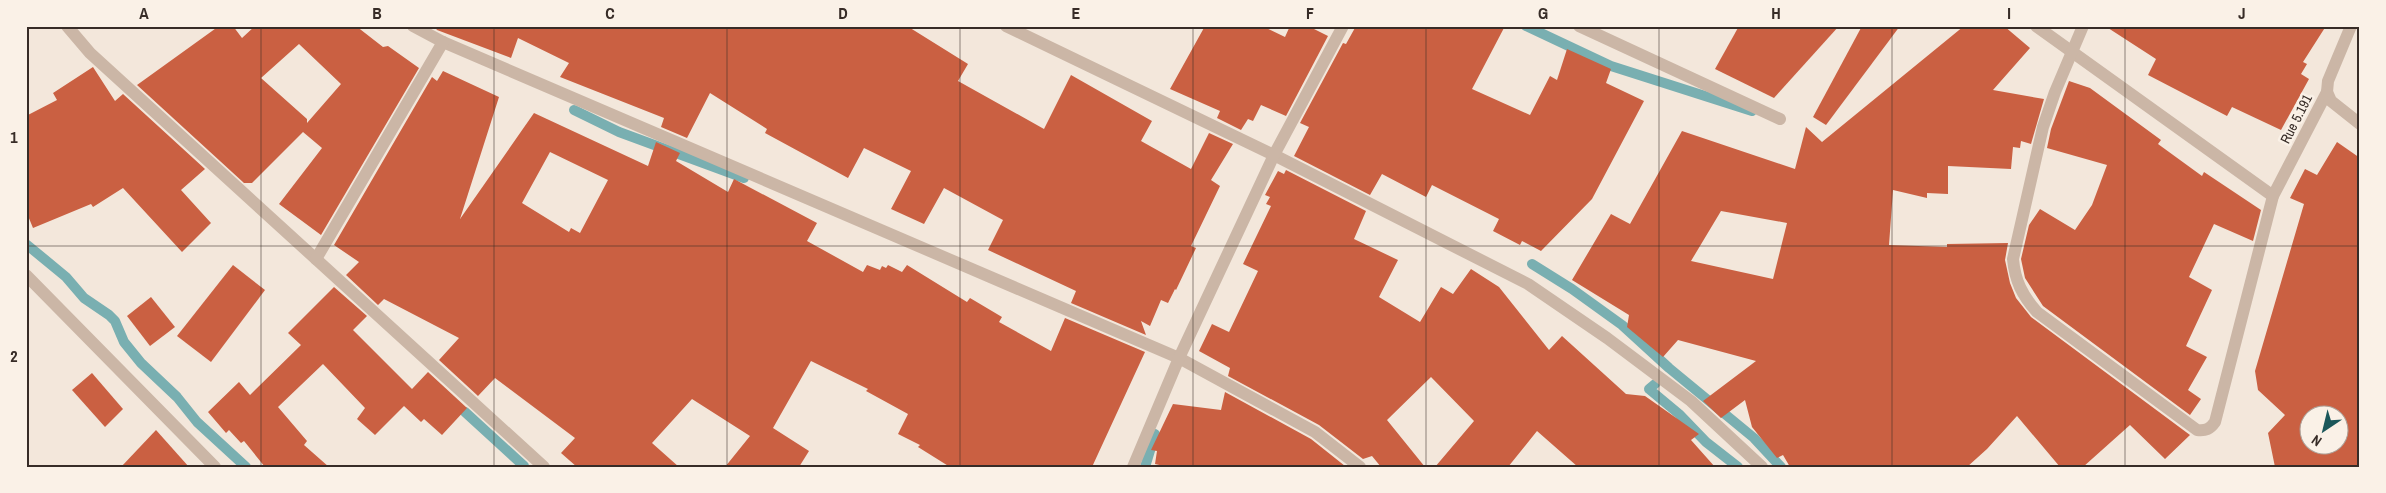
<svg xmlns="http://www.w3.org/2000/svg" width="2386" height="493" font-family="'Archivo Narrow',sans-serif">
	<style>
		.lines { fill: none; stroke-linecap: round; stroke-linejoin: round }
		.stream { stroke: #79afb1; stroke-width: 10 }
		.building { fill: #ca6042; fill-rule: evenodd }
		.minor { stroke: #cbb6a6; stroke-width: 12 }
		.grid { fill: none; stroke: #372c27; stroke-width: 1; stroke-opacity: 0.55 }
		.labels { text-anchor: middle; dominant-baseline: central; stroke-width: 5; stroke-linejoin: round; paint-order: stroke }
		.street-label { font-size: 14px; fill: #372c27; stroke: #faf1e7 }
		.neatline { fill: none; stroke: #372c27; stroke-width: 2 }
		.grid-label { font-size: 16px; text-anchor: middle; font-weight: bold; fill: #372c27 }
	</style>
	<rect width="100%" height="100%" fill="#f3e7db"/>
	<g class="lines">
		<g class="stream">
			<path d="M 1526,26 L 1611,66 L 1752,111"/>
			<path d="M 574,110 L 619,132 L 744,178"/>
			<path d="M 26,244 L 66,277 L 84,298 L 109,315 L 115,321 L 124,342 L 141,363 L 177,397 L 197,422 L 246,467"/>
			<path d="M 1532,264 L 1572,289 L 1622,325 L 1669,368 L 1754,438 L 1781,467"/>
			<path d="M 1655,384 L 1649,389 L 1679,414 L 1706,442 L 1738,467"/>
			<path d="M 465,412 L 524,466"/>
			<path d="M 1145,467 L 1155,434"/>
		</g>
	</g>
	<g class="building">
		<path d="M 219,26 L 233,26 L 242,38 L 255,26 L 356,26 L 383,47 L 388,46 L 419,68 L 321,235 L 279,204 L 322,148 L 303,132 L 252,183 L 244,183 L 137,85 ZM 299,44 L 341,84 L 307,123 L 307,119 L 261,78 Z"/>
		<path d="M 434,26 L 907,26 L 968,64 L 958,81 L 1044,129 L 1071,75 L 1152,121 L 1141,141 L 1191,169 L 1209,133 L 1233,144 L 1211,180 L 1220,186 L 1191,246 L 1196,248 L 1176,290 L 1175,289 L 1168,303 L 1161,300 L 1150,326 L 1141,321 L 1146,335 L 1071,303 L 1076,291 L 988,250 L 1003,220 L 944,188 L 924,224 L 891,209 L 911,171 L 864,148 L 848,178 L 765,133 L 767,129 L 710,93 L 687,138 L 661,127 L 664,118 L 560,77 L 569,63 L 518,38 L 511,58 L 437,30 Z"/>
		<path d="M 1205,26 L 1262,26 L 1285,37 L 1290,26 L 1308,26 L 1328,36 L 1286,116 L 1261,105 L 1253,121 L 1248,119 L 1241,130 L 1217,118 L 1220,111 L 1170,89 Z"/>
		<path d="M 1356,26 L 1505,26 L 1472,89 L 1530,115 L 1550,76 L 1557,80 L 1567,49 L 1611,69 L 1606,83 L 1644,101 L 1592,199 L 1541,251 L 1522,241 L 1520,245 L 1493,231 L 1499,219 L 1432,185 L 1426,197 L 1382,174 L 1370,195 L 1294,156 L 1309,127 L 1300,123 L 1343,43 L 1346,44 Z"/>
		<path d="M 1739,26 L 1839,26 L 1774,98 L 1715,69 Z"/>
		<path d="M 1862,26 L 1900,26 L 1826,125 L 1813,117 Z"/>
		<path d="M 1964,26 L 2004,26 L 2030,48 L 1993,90 L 2044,99 L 2031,144 L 2021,141 L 2020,148 L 2013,147 L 2011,169 L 1948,166 L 1948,194 L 1927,193 L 1927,198 L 1893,190 L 1889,245 L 1947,247 L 1947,244 L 2008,243 L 2005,260 L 2010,283 L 2016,298 L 2031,317 L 2190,435 L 2165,459 L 2130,425 L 2083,467 L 2060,467 L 2017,416 L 1987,449 L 1967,467 L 1790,467 L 1783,455 L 1777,458 L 1752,427 L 1745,400 L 1721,418 L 1703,401 L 1756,361 L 1678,340 L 1663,357 L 1627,327 L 1629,315 L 1572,280 L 1611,214 L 1630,224 L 1682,131 L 1795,169 L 1806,127 L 1822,142 ZM 1721,211 L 1787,223 L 1773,279 L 1691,261 Z"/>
		<path d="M 2105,26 L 2326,26 L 2303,62 L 2307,64 L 2301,74 L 2309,79 L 2281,130 L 2232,107 L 2227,116 L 2148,75 L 2156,59 Z"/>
		<path d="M 93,67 L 115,101 L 123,94 L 205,169 L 181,190 L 211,223 L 182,252 L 123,188 L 93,207 L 91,204 L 33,228 L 26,211 L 26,116 L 57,100 L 53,93 Z"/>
		<path d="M 443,71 L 499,97 L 460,219 L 534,113 L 648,166 L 656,142 L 680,153 L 676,161 L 728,192 L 734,179 L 817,223 L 807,241 L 863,272 L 867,265 L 880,270 L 882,266 L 886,268 L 888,265 L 902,272 L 907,265 L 967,302 L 970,298 L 1002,317 L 999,322 L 1051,351 L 1065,318 L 1145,352 L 1092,467 L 950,467 L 918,447 L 920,445 L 898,434 L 908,414 L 866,391 L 868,389 L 811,361 L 773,428 L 809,451 L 799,467 L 725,467 L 750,436 L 692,399 L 652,443 L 679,467 L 577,467 L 561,453 L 575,438 L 495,378 L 478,396 L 439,360 L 459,338 L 384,299 L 378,305 L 346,275 L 359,262 L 334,245 L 432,77 L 437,81 ZM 550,152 L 608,180 L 580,233 L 571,228 L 569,232 L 522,203 Z"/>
		<path d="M 2069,81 L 2090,88 L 2161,140 L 2158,144 L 2202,176 L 2204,172 L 2261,210 L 2253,241 L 2214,224 L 2189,277 L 2212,290 L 2186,346 L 2207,357 L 2188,390 L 2201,399 L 2190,415 L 2043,306 L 2025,278 L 2021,259 L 2029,225 L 2040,209 L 2075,230 L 2092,205 L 2107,165 L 2047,148 L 2051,129 Z"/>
		<path d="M 2337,142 L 2360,158 L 2360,467 L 2275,467 L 2268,433 L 2285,415 L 2258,390 L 2255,371 L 2304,204 L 2290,198 L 2305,169 L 2317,175 ZM 2308,416 L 2338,416 L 2338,446 L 2308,446 Z"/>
		<path d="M 1286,170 L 1366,211 L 1354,239 L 1398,260 L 1379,297 L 1420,322 L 1441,287 L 1453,294 L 1471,269 L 1499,287 L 1549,350 L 1562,336 L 1626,394 L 1645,396 L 1699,434 L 1691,440 L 1715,467 L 1578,467 L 1537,431 L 1508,467 L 1435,467 L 1474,421 L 1431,377 L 1387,420 L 1425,467 L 1381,467 L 1372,456 L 1363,459 L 1319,425 L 1228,376 L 1230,368 L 1199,351 L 1212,324 L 1229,332 L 1258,271 L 1243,264 L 1271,206 L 1266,204 L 1270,197 L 1265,195 L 1278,171 L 1284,174 Z"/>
		<path d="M 233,265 L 265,290 L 211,362 L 177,336 Z"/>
		<path d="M 334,287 L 367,316 L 353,330 L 412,389 L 428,372 L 467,408 L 442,435 L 424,419 L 421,422 L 404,406 L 375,435 L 357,419 L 365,408 L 323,364 L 278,407 L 307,441 L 304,445 L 329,467 L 265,467 L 244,441 L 241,443 L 229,430 L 226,433 L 208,412 L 239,382 L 250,395 L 301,345 L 288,333 Z"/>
		<path d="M 151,297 L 175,327 L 150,346 L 127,316 Z"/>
		<path d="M 92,373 L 123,409 L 105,427 L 72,390 Z"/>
		<path d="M 1225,392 L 1311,439 L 1345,466 L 1168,467 L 1155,464 L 1157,451 L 1151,450 L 1173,404 L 1221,410 Z"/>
		<path d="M 156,430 L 189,467 L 121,467 Z"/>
	</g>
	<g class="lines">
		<g class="minor">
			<path d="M 67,26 L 90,53 L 544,467"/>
			<path d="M 413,26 L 443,42 L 1179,358 L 1315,432 L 1360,467"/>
			<path d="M 1006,26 L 1274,155 L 1528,284 L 1607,338 L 1691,401 L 1762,467"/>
			<path d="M 1579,26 L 1780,119"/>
			<path d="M 2036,26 L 2273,196"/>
			<path d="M 2083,26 L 2055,92 L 2043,127 L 2013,259 C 2015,281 2022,295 2037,312 L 2197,430 C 2206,431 2210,429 2215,422 L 2273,196 L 2327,92 L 2328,81 L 2351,26"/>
			<path d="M 2327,92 L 2331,101 L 2360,124"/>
			<path d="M 316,259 L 443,42"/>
			<path d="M 26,275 L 215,467"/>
			<path d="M 1133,467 L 1179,358 L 1274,155 L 1343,26"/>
		</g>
	</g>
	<path class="grid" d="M 261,26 L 261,467M 494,26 L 494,467M 727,26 L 727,467M 960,26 L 960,467M 1193,26 L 1193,467M 1426,26 L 1426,467M 1659,26 L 1659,467M 1892,26 L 1892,467M 2125,26 L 2125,467M 26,246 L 2360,246"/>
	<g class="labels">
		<g class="street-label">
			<text transform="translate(2296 119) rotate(-63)">Rue 5.191</text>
		</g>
	</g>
	<rect width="2386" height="493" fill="none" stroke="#faf1e7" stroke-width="55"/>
	<g transform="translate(2324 430) rotate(215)"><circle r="24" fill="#faf1e7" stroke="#aca29a"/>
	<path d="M0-4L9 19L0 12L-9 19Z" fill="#1b575a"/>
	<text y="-8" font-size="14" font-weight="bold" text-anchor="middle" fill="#372c27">N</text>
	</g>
	<rect x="28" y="28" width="2330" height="438" class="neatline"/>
	<g class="grid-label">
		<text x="144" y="19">A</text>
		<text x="377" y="19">B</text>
		<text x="610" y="19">C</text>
		<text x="843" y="19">D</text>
		<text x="1076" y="19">E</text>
		<text x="1310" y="19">F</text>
		<text x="1543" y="19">G</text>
		<text x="1776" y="19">H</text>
		<text x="2009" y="19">I</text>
		<text x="2242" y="19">J</text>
		<text x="14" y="143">1</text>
		<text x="14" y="362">2</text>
	</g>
</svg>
